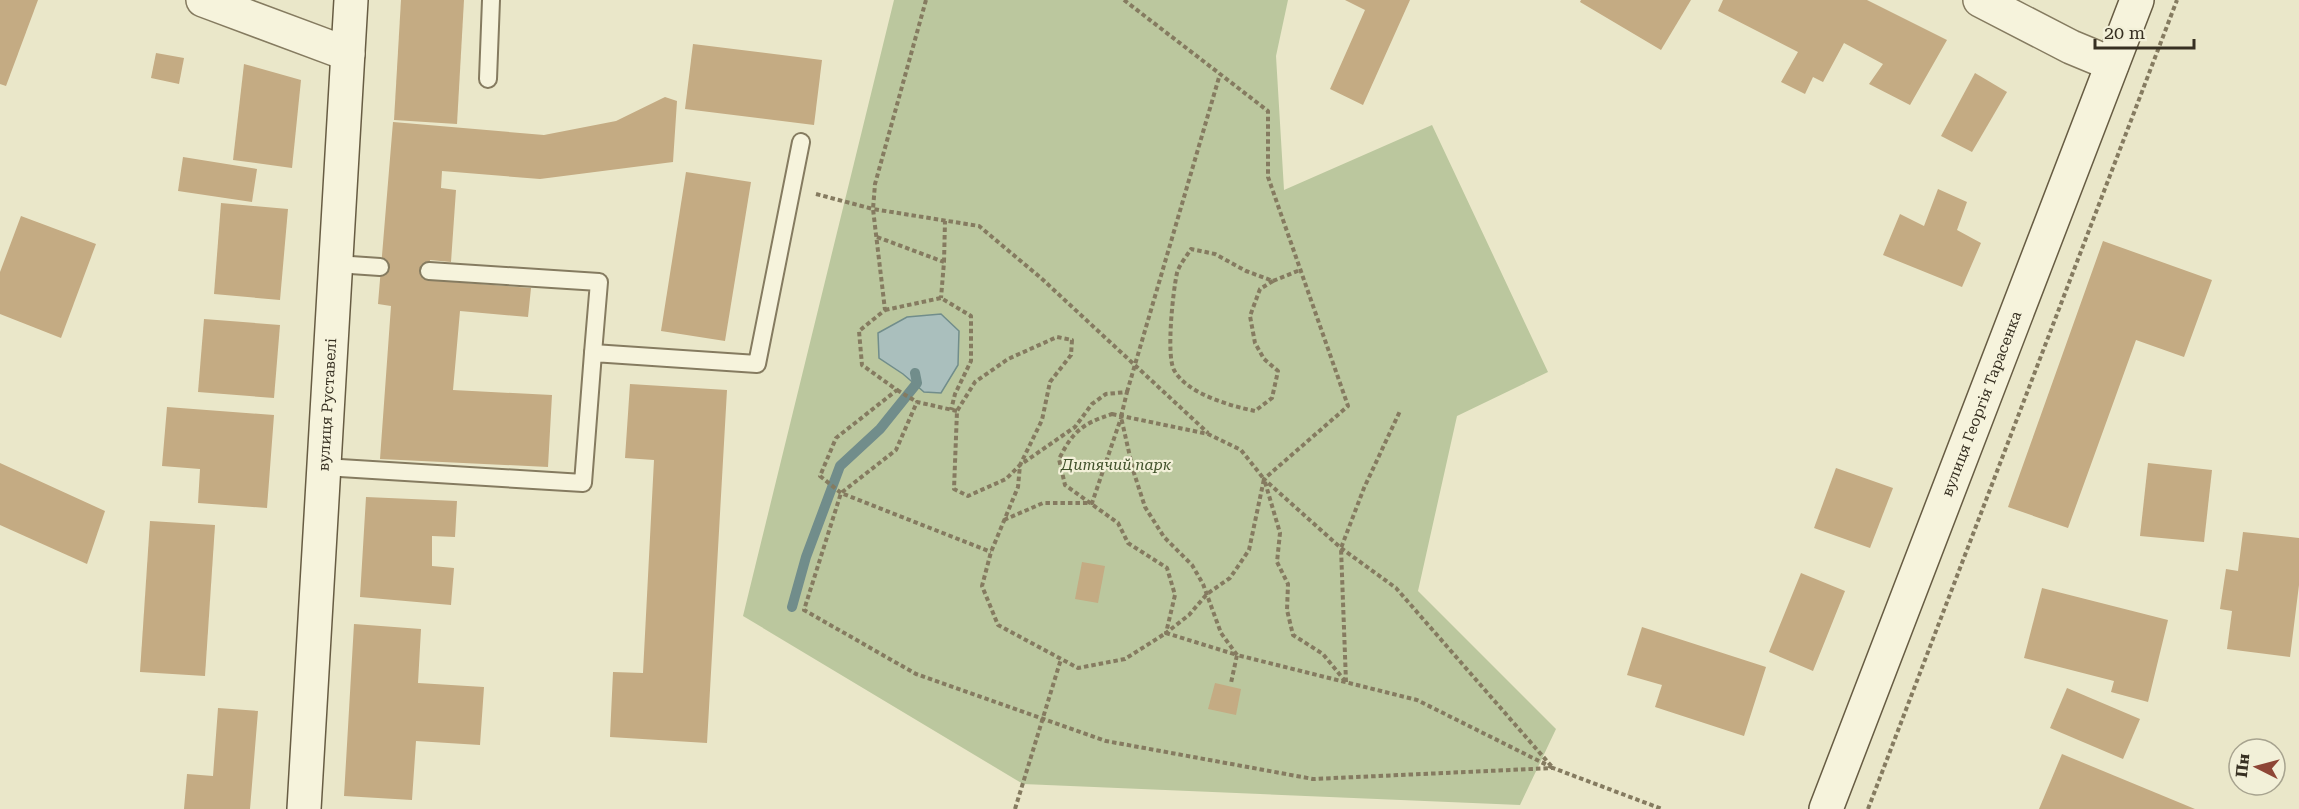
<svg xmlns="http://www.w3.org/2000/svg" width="2299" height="809" font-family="'Roboto Serif',serif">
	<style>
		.green { fill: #bbc79e }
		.water { fill: #aabfbd; stroke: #718d8b; stroke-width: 1.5 }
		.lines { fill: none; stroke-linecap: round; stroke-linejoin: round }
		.stream { stroke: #718d8b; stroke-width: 10 }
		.building { fill: #c4ab83 }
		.lane-casing { stroke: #857b60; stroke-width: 20 }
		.street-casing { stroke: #857b60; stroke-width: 36 }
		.secondary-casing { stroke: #675c43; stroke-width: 36 }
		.path { stroke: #857b60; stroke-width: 4; stroke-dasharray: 4.5 3; stroke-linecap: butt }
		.lane { stroke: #f6f3dc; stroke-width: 16 }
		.street { stroke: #f6f3dc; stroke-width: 33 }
		.secondary { stroke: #f6f3dc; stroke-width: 33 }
		.labels { text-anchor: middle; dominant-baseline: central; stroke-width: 4.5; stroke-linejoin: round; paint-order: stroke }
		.street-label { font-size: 15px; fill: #373022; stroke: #f2f0d8 }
		.park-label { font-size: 15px; font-style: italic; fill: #40512a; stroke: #f2f0d8 }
	</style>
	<rect width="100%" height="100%" fill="#eae7c9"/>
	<path class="green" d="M 894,0 L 1288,0 L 1276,56 L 1284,190 L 1432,125 L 1548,372 L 1457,416 L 1418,591 L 1556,729 L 1520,805 L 1023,784 L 743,616 Z"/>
	<path class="water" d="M 941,314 L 959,331 L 958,365 L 941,393 L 924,392 L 903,374 L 879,358 L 878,333 L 907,317 Z"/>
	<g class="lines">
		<path class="stream" d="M 792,607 L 806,557 L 840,466 L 880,429 L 917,383 L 915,373"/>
	</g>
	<g class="building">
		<path d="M 0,0 L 38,0 L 6,86 L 0,84 Z"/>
		<path d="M 401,0 L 464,0 L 457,124 L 394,120 Z"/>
		<path d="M 1345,0 L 1410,0 L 1363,105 L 1330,89 L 1365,10 Z"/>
		<path d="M 1581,0 L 1691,0 L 1661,50 L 1580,2 Z"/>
		<path d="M 1723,0 L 1867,0 L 1947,40 L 1910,105 L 1869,84 L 1883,64 L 1844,43 L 1823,82 L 1813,77 L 1805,94 L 1781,82 L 1798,52 L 1718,11 Z"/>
		<path d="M 693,44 L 822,60 L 814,125 L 685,109 Z"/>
		<path d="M 156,53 L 184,58 L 179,84 L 151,78 Z"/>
		<path d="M 244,64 L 301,80 L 292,168 L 233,160 Z"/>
		<path d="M 1975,73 L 2007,92 L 1972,152 L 1941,136 Z"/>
		<path d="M 665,97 L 677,101 L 673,162 L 540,179 L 442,171 L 441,188 L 456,190 L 451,262 L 430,260 L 428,280 L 531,288 L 528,317 L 460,311 L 453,390 L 552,395 L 548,467 L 380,459 L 391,306 L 378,304 L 393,122 L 544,135 L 616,121 Z"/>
		<path d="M 183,157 L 257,169 L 252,202 L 178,191 Z"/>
		<path d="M 686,172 L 751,182 L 725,341 L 661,331 Z"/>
		<path d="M 1938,189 L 1967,202 L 1957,230 L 1981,243 L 1962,287 L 1883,255 L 1900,214 L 1924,226 Z"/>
		<path d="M 221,203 L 288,209 L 280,300 L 214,294 Z"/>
		<path d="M 21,216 L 96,244 L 61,338 L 0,314 L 0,272 Z"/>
		<path d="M 2103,241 L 2212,280 L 2184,357 L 2136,340 L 2068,528 L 2008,507 Z"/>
		<path d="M 204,319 L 280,325 L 274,398 L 198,392 Z"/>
		<path d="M 630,384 L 727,390 L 707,743 L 610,737 L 613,672 L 643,673 L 654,460 L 625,458 Z"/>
		<path d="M 167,407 L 274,415 L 267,508 L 198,503 L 200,469 L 162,466 Z"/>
		<path d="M 0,463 L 105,511 L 87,564 L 0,525 Z"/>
		<path d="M 2148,463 L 2212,470 L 2204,542 L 2140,536 Z"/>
		<path d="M 1836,468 L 1893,488 L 1870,548 L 1814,528 Z"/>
		<path d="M 366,497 L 457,501 L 455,537 L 432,536 L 432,566 L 454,568 L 451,605 L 360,597 Z"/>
		<path d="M 150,521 L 215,525 L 205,676 L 140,672 Z"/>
		<path d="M 2243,532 L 2299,538 L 2299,585 L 2290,657 L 2227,649 L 2232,611 L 2220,609 L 2226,569 L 2238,571 Z"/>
		<path d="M 1082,562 L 1105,566 L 1098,603 L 1075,599 Z"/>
		<path d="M 1801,573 L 1845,591 L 1813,671 L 1769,652 Z"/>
		<path d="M 2042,588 L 2168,620 L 2148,702 L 2111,692 L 2114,681 L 2024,658 Z"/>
		<path d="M 354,624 L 421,629 L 418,683 L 484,687 L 480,745 L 416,741 L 412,800 L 344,796 Z"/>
		<path d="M 1642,627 L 1766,667 L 1744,736 L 1655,707 L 1662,685 L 1627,675 Z"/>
		<path d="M 1215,683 L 1241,689 L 1236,715 L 1208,709 Z"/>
		<path d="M 2067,688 L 2140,719 L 2123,759 L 2050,728 Z"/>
		<path d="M 218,708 L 258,711 L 250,809 L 184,809 L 187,774 L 213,776 Z"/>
		<path d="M 2062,754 L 2195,809 L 2039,809 Z"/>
	</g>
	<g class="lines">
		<defs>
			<g id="lane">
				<path d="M 488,79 L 491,0"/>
				<path d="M 336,264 L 380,267"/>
				<path d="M 429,271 L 599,282 L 593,353"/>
				<path d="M 324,467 L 583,483 L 593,353 L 757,364 L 801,142"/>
			</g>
			<g id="street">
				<path d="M 203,0 L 348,54"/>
				<path d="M 1980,0 L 2071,47 L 2112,64"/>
			</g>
			<g id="secondary">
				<path id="s1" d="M 304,809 L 351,0"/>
				<path id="s2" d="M 1826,809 L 2137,0"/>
			</g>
		</defs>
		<use href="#lane" class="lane-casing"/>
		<use href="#street" class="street-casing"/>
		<use href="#secondary" class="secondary-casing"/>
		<g class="path">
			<path d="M 926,0 L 875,184 L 873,209 L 979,226 L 1041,278 L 1208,433"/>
			<path d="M 1124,0 L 1268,111 L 1268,177 L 1348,406 L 1264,479 L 1341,548 L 1396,588 L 1553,768 L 1417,700 L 1237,655 L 1231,683"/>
			<path d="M 816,194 L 873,209 L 885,310 L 859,331 L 862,365 L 897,390 L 836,438 L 820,476 L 841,493 L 991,552"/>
			<path d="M 877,237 L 944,262 L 941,298"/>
			<path d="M 944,262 L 945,221"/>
			<path d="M 1273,281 L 1260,289 L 1250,316 L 1255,343 L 1264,359 L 1278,371 L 1272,398 L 1255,411 C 1231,406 1187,394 1174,370 C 1166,355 1173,291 1177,273 C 1179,265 1187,256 1191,249 L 1215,254 L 1246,271 L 1273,281 L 1300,270"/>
			<path d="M 885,310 L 941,298 L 971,316 L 971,361 L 955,394 L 951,410"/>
			<path d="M 897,390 L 917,402"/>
			<path d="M 1127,392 L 1220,74"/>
			<path d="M 957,411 L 917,402 L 896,450 L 841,493 L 804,610 L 916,674 L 1106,741 L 1313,779 L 1553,768 L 1662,809"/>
			<path d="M 1112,414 L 1208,434 L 1241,450 L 1264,479 L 1249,550 L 1230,578 L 1207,594 L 1189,615 L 1166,633 L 1175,595 L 1167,568 L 1128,543 L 1118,523 L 1065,485 L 1059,459 C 1073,431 1082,424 1112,414 Z"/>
			<path d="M 1265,482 L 1280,533 L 1277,562 L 1288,584 L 1287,610 L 1293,635 L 1323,654 L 1345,681"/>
			<path d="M 1004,520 L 1043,503 L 1092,503 L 1121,418"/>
			<path d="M 1237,655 L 1221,633 L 1203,584 L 1192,565 L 1164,537 L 1145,507 L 1133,470 L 1121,417 L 1127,392 L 1106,394 L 1092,404 L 1075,427 L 1020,465 L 1006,479 L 968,496 L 954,489 L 957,411 L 975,382 L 1008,359 L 1057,337 L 1072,340 L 1071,355 L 1050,382 L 1042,420 L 1020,465 L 1018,487 L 991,552 L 982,586 L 998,625 L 1078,668 L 1125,659 L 1166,633 L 1237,655"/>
			<path d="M 1346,682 L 1341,548 L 1364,488 L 1400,411"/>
			<path d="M 1015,809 L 1061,659"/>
			<path d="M 1868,809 L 2177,0"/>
		</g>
		<use href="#lane" class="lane"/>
		<use href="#street" class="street"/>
		<use href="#secondary" class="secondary"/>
	</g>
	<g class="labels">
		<g class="street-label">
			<text stroke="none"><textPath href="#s2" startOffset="434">вулиця Георгія Тарасенка</textPath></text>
			<text stroke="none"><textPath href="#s1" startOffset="405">вулиця Руставелі</textPath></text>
		</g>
		<g class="park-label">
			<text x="1116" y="465">Дитячий парк</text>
		</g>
	</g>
	<g transform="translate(2257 767) rotate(276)"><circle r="28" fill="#f2f0d8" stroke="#a7a38f" stroke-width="1.5"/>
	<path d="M0-4.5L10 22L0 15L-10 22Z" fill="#8e4636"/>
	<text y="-9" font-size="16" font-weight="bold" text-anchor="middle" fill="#373022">Пн</text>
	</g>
	<path d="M2095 39v9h99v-9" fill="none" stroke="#373022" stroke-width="3"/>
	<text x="2104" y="39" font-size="18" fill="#373022" stroke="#f2f0d8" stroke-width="4.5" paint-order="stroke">20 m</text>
</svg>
